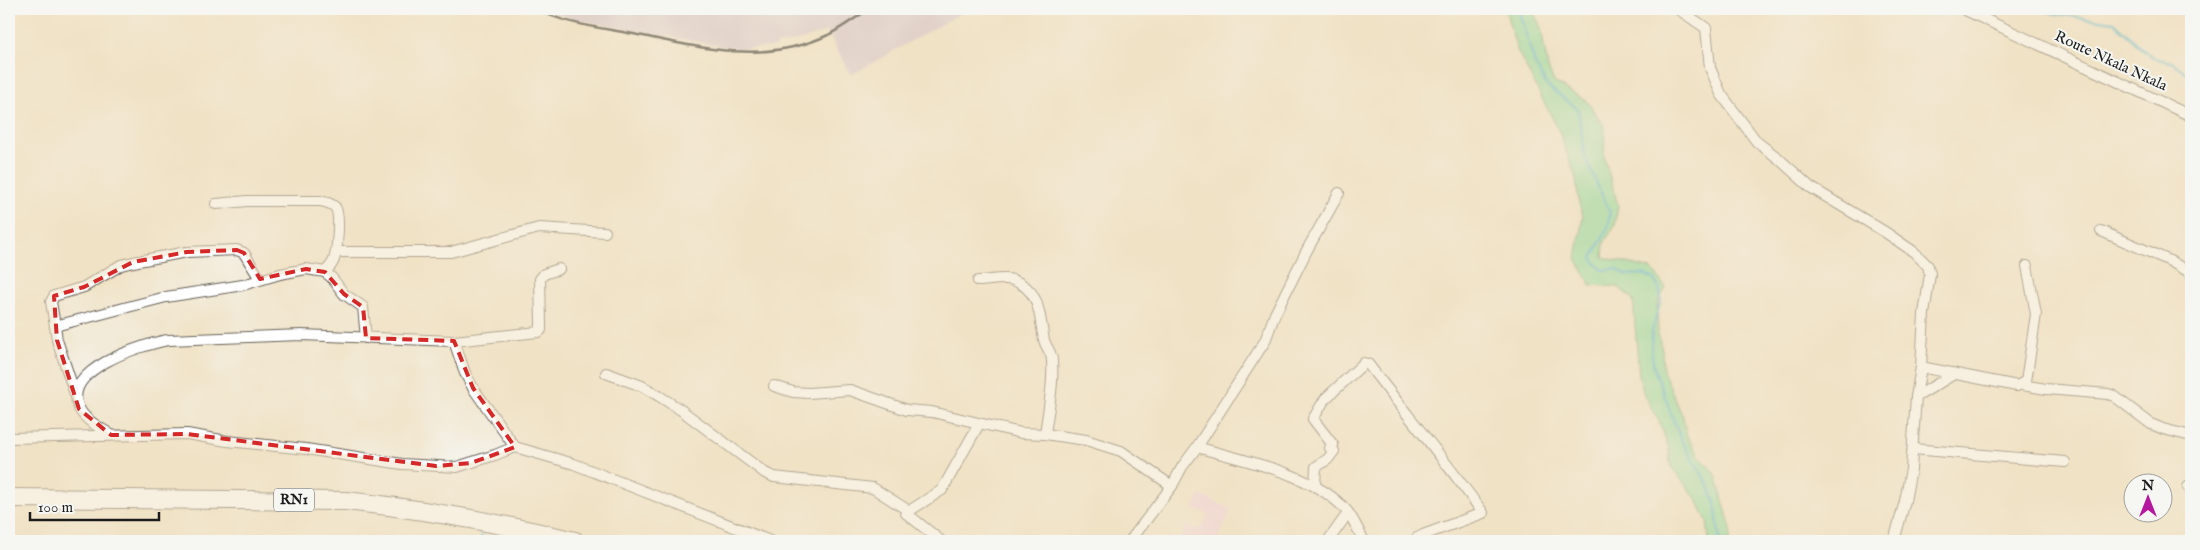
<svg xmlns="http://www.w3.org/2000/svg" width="2200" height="550" font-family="'IM FELL English',serif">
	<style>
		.built { fill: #f2cfe0 }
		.industrial { fill: #cfbdcf }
		.green { fill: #88da9b; stroke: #527b5c }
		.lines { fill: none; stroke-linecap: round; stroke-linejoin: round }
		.stream { stroke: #50b6cf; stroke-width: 2.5 }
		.street-casing { stroke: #666157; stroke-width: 12 }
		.highway-casing { stroke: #666157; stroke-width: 20 }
		.street { stroke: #fff; stroke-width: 10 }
		.highway { stroke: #fff; stroke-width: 18 }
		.rail { stroke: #1c1c1c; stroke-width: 2.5 }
		.marked { fill: none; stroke: #d62828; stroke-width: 4; stroke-dasharray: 10 6; stroke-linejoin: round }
		.labels { text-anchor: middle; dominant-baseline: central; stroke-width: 4; stroke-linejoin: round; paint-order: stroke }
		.shield { fill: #f6f6f2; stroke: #5d5d5c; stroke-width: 1 }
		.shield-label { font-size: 14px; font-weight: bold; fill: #1c1c1c }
		.street-label { font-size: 15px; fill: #1c1c1c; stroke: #f6f6f2 }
	</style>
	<rect width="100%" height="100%" fill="#f6f6f2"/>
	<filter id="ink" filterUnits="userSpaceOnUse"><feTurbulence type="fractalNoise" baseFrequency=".02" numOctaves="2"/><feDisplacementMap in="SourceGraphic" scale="10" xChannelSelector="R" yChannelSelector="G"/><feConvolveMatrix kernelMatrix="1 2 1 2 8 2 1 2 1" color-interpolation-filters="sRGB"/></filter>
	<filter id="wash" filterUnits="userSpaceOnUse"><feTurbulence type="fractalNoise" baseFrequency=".0096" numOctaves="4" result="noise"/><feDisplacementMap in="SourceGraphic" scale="20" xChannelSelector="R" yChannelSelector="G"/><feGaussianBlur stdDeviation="1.12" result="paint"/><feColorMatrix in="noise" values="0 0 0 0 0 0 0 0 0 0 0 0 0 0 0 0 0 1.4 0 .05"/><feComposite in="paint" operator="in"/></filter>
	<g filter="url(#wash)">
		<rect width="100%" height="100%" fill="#f0e2c5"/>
		<path class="built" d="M 1200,495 L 1231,509 L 1217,541 L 1189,541 L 1181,537 L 1187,525 L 1200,530 L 1208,514 L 1193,509 Z"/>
		<path class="industrial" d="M 544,9 L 887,9 L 888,15 L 897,9 L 968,9 L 851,75 L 827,31 L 801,40 L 776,45 L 775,47 L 738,49 L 573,19 Z"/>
		<path class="green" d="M 1505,9 L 1532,9 L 1541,28 L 1548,68 L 1554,82 L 1587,101 L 1605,128 L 1604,157 L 1618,205 L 1615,225 L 1604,243 L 1603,257 L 1652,269 L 1666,288 L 1657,303 L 1658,334 L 1662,350 L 1663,371 L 1683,417 L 1687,436 L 1698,454 L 1716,475 L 1731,529 L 1730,541 L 1709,541 L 1707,521 L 1696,498 L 1670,465 L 1669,448 L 1659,421 L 1644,395 L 1639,375 L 1633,299 L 1618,287 L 1591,285 L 1576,259 L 1583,216 L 1579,204 L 1576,178 L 1559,131 L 1517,50 Z"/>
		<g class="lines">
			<g class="stream">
				<path d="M 1518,9 L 1535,64 L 1547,86 L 1578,109 L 1585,157 L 1610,213 L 1608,227 L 1592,258 L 1602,270 L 1616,269 L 1627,275 L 1643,274 L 1653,278 L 1659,288 L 1661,300 L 1652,331 L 1651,349 L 1654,368 L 1681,440 L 1709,486 L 1715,503 L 1720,541"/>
				<path d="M 2039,9 L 2056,14 L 2114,22 L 2151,57 L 2174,63 L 2191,77"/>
				<path d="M 481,541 L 482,531"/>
			</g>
		</g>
	</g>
	<g filter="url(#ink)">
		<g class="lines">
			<defs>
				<g id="street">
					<path d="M 1678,9 L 1706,28 L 1710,68 L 1714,77 L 1721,94 L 1757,142 L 1778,158 L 1810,187 L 1885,232 L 1914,252 L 1928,266 L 1930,274 L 1924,314 L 1921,367 L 1916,397 L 1911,469 L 1905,501 L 1894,541"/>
					<path d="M 1963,9 L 2191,116"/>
					<path d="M 216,204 L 247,201 L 320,201 C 325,202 331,203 335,207 C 341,214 337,254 333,262 C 331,266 328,269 325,272"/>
					<path d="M 2101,231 L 2168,260 L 2191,273"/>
					<path d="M 336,252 L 451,252 L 539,228 L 605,232"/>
					<path d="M 978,281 C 988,281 1003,277 1013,280 C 1041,290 1039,315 1044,340 C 1046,348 1052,352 1052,361 C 1054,385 1048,410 1045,434"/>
					<path d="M 55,326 L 51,302 L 54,296 L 84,287 L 121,265 L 133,262 L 187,252 L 237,250 L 244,253 L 260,279"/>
					<path d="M 454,341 L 538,332 L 541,330 L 541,323 L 540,279 L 544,274 L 559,269"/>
					<path d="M 1921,367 L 2017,386 L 2026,381 L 2036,314 L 2027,266"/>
					<path d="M 606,373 L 642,386 L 659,396 L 681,410 L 765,473 L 774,477 L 873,488 L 909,511 L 906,513 L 941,541"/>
					<path d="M 2022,385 L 2046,389 L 2108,394 L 2114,396 L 2151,424 L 2163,429 L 2191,436"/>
					<path d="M 774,386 L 793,392 L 809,393 L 850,390 L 907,410 L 932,412 L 1021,433 L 1045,434 L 1086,440 L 1121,451 L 1172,486"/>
					<path d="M 75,394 L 57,340 L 55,326 L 166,297 L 243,285 L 280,274 L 306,269 L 325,272 L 332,278 L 344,294 L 363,307 L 366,338"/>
					<path d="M 1916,397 L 1954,374"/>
					<path d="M 111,435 C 101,428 84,420 79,408 C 60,370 141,345 168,340 L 301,335 L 454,341 L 465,373 L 473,388 L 515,447 L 574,464 L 770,541"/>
					<path d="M 9,438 L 187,434 L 227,441 L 306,449 L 402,464 L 457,467 L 495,455 L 515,447"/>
					<path d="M 1197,447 C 1244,461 1314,473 1347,511 C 1354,520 1359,532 1364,541"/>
					<path d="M 1913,449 L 2065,462"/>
					<path d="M 1315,486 L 1316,467 L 1328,459 L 1334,451 L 1330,448 L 1333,445 L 1313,419 L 1325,399 L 1364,363 L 1368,364 C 1406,414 1447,462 1483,513 L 1423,535 L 1417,538 L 1417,541"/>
					<path d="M 2188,487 L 2191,484"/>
					<path d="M 906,513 L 942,490 L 979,424"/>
					<path d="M 1130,541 L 1172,486 L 1182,467 L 1197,447 L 1265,341 L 1275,314 L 1307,250 L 1339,193"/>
					<path d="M 1328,541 L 1348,513"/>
				</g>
				<path id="highway" d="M 9,498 L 346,501 C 423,509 500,523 575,541"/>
			</defs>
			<use href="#street" class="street-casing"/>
			<use href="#highway" class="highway-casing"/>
			<use href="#street" class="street"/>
			<use href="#highway" class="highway"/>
			<path class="rail" d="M 535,9 C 568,25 603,28 638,35 C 704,48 764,65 828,35 C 842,28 856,17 870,9"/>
		</g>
	</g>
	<path d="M0 0H2200V550H0ZM 237,250 L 244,253 L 260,279 L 306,269 L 325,272 L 344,294 L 363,307 L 366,338 L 454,341 L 473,388 L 515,447 L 471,463 L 436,466 L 187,434 L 111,435 L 79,409 L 57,340 L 54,296 L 84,287 L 133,262 L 187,252 Z" fill="#f0e2c5" fill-opacity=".55" fill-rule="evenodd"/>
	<path class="marked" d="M 237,250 L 244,253 L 260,279 L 306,269 L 325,272 L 344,294 L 363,307 L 366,338 L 454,341 L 473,388 L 515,447 L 471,463 L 436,466 L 187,434 L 111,435 L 79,409 L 57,340 L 54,296 L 84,287 L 133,262 L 187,252 Z"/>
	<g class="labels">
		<rect class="shield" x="274" y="488.5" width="40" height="23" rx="4"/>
		<g class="shield-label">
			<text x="294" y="500">RN1</text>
		</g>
		<g class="street-label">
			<text transform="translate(2111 61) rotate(25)">Route Nkala Nkala</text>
		</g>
	</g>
	<rect width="2200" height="550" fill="none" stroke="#f6f6f2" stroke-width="30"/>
	<g transform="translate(2148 498)"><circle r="24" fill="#f6f6f2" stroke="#9f9f9c"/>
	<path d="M0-4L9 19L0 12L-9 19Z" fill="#b5179e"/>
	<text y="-8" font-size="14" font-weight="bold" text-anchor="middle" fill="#1c1c1c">N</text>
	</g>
	<path d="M30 512v8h129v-8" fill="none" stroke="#1c1c1c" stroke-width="2.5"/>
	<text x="38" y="512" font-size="15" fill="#1c1c1c" stroke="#f6f6f2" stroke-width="4" paint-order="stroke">100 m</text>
</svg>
